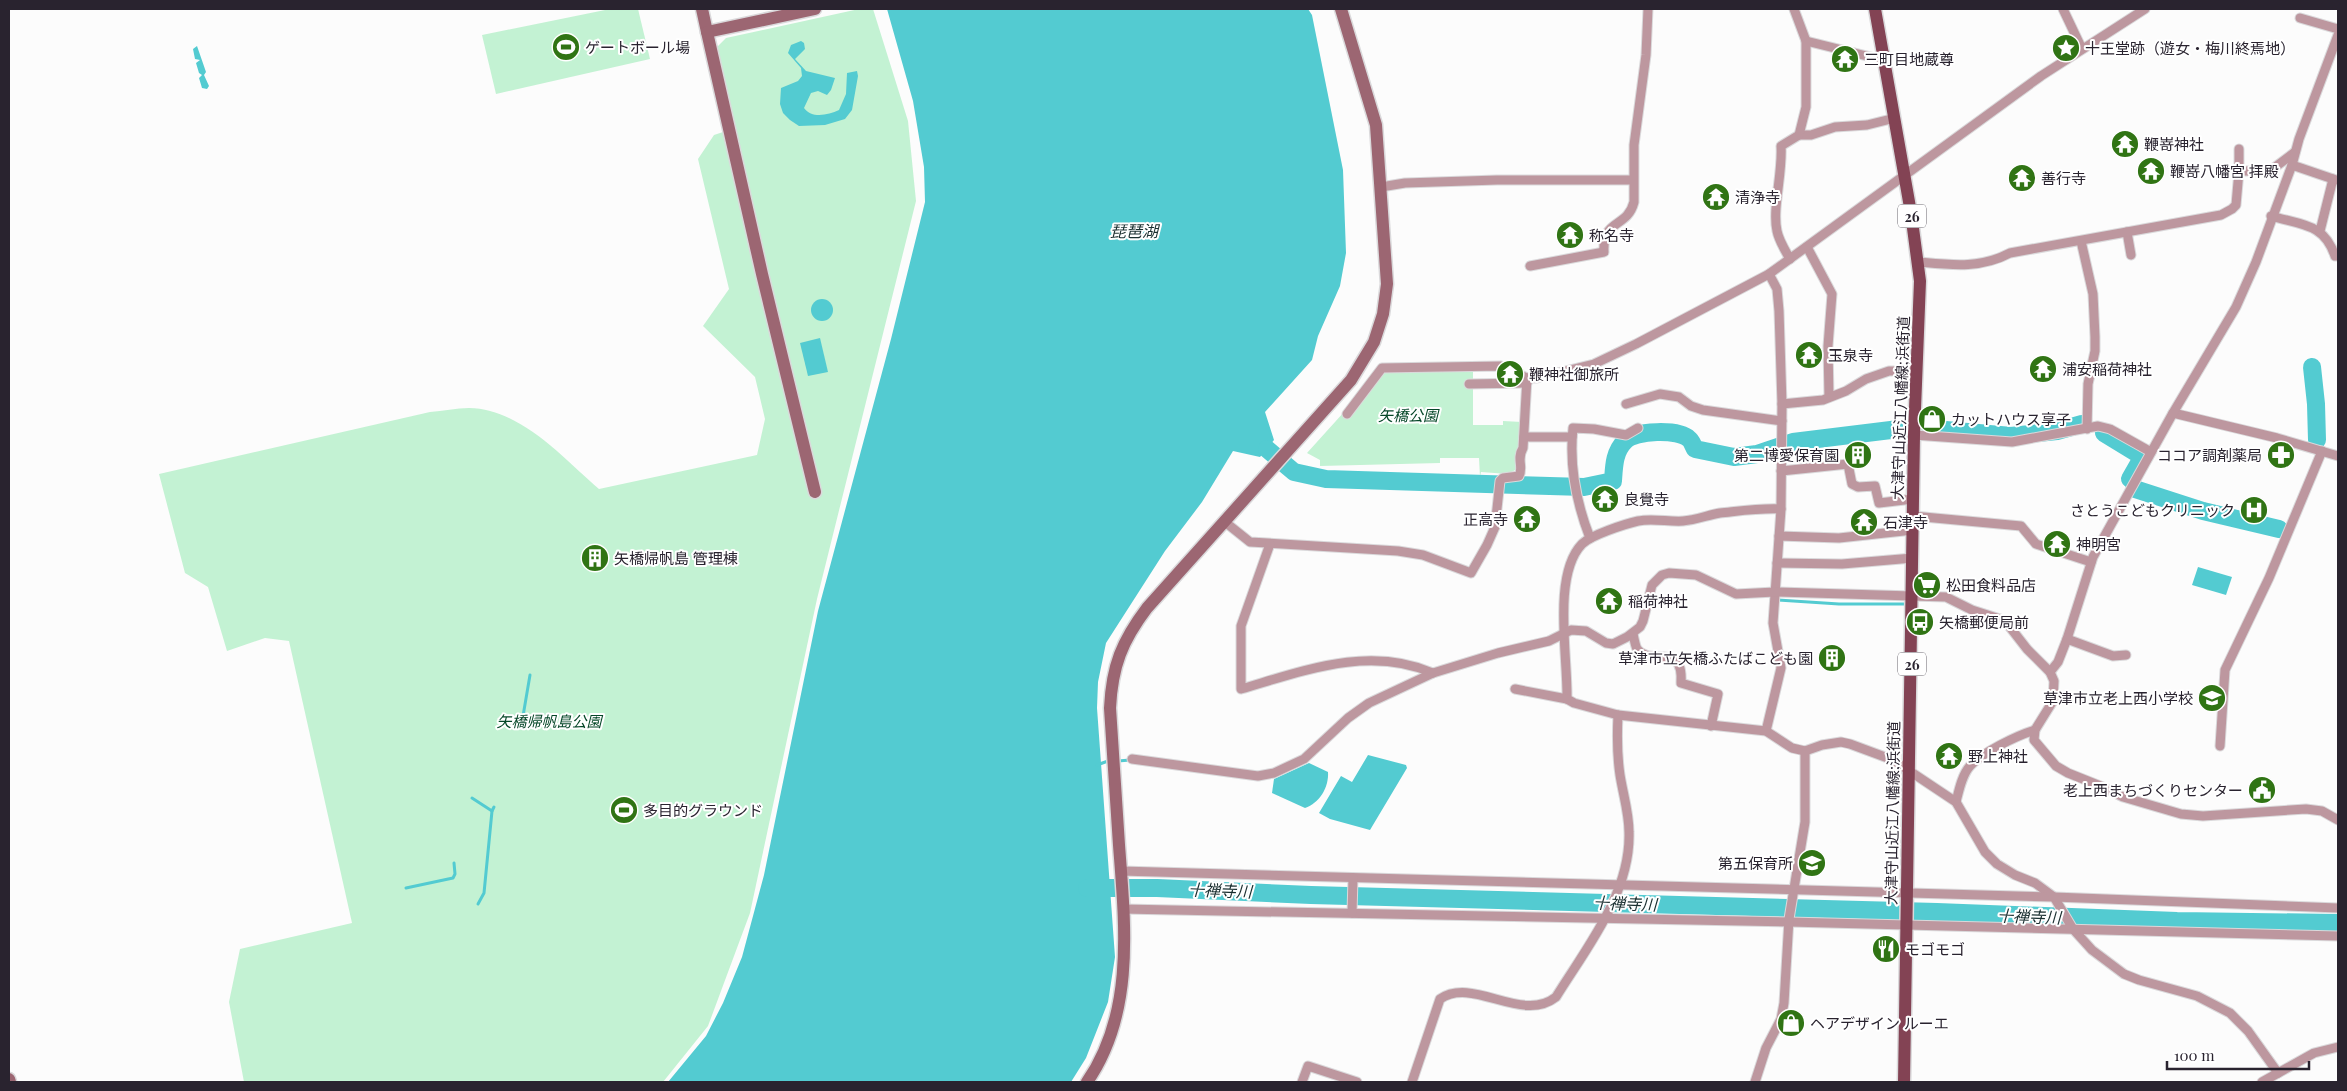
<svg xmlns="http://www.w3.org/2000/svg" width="2347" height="1091" font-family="'Playfair Display','Noto Sans JP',serif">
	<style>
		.green { fill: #c3f2d3 }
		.water { fill: #53cbd1 }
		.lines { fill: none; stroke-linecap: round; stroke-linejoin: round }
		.stream { stroke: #53cbd1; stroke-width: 3 }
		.river { stroke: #53cbd1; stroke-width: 18 }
		.street-casing { stroke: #dad9db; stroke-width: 11 }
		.secondary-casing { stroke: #dad9db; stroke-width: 15 }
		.primary-casing { stroke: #dad9db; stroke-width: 15 }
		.street { stroke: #bd979f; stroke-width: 9 }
		.secondary { stroke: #9c6672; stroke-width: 12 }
		.primary { stroke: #834354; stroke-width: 12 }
		.labels { text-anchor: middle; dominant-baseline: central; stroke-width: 4; stroke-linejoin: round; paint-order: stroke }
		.shield { fill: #fff; stroke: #69656d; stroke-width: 1 }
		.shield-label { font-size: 14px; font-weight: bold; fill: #29232f }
		.poi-label { font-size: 15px; fill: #29232f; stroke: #fff; text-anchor: start }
		.street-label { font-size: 15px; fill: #29232f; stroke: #fff }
		.park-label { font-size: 15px; font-style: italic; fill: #054728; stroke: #fff }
		.water-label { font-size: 16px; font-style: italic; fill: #192e2f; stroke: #fff }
	</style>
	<rect width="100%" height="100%" fill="#fcfcfc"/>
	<g class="green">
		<path d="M 610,9 L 638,9 L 650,59 L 496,94 L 482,35 Z"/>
		<path d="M 859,9 L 873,9 L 908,121 L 916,201 L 817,599 L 750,913 L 708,1026 L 663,1082 L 244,1082 L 229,1002 L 240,949 L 352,923 L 289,641 L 265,638 L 227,651 L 208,587 L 185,573 L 159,474 L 430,412 C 443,411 456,408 469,408 C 521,409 562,457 599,489 L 757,455 L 765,419 L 755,377 L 703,326 L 729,289 L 698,159 L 714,135 L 735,128 L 717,47 L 726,38 Z"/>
		<path d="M 1379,366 L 1473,366 L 1473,425 L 1503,425 L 1503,421 L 1522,422 L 1517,469 L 1508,474 L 1481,472 L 1480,477 L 1479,458 L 1440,458 L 1440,463 L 1320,466 L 1320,460 L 1307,453 L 1363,391 Z"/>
	</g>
	<g class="water">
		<path d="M 887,9 L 1308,9 L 1312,15 L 1343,170 L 1346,253 L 1340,286 L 1318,336 L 1312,360 L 1265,412 L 1274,440 L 1260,457 L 1233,451 L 1202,502 L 1165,551 L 1106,643 L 1098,682 L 1097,708 L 1115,957 L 1108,1002 L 1086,1058 L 1071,1082 L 668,1082 L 706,1036 L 723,1003 L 742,957 L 764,875 L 818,611 L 891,339 L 925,202 L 924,167 L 913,101 Z"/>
		<path d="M 801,41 L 804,43 L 805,49 L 795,59 L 806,71 L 835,78 L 831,90 L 827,95 L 818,91 L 811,93 L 804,108 C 812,119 828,115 839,110 L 846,94 L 847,73 L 857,71 L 858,76 L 852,110 L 845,119 L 825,125 L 799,126 L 790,120 L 783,113 L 780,104 L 781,88 L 798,81 L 802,76 L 801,68 L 788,53 L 791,45 Z"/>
		<path d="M 197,46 L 206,72 L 204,75 L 209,86 L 207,89 L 202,88 L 199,78 L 202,75 L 199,73 L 196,63 L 200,60 L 195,59 L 193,49 Z"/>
		<circle cx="822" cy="310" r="11"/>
		<path d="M 820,338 L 828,372 L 808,376 L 800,343 Z"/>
		<path d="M 2198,567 L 2232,577 L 2226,595 L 2192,585 Z"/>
		<path d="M 1368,755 L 1406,765 L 1407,768 L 1370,830 L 1330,819 L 1319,813 L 1341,776 L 1352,782 Z"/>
		<path d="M 1309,763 L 1328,772 C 1329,788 1319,803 1305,808 L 1272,793 L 1274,779 Z"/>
	</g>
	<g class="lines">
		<g class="stream">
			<path d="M 1777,600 L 1839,604 L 1905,604"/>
			<path d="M 522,722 L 530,675"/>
			<path d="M 1118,761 L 1130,760"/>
			<path d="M 1097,765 L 1108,761"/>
			<path d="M 472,798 L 492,811 L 494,807"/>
			<path d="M 406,888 L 453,878 L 455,874 L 454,863"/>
			<path d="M 478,904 L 484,893 L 492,811"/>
		</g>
		<g class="river">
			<path d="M 2312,367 L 2316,404 L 2317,440"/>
			<path d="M 2104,433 L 2140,455 L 2142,458 L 2130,479"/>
			<path d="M 1267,449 L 1294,472 L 1326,479 L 1584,487 L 1613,481 C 1614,466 1614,452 1625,441 C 1635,430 1679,429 1689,439 C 1692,441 1693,446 1695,449 L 1734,457 L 1757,454 L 1793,442 L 1899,429 L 1924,428 L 2011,436 L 2057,431 L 2082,424"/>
			<path d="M 2135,489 L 2203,511 L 2279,529"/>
			<path d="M 1087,888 L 1157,888 L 1311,895 L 1937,912 L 2177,921 L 2338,923"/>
		</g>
		<defs>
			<g id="street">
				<path d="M 2063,9 L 2082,49"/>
				<path d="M 2300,18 L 2338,29"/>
				<path d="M 1806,41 L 1883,60"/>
				<path d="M 1799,135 L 1811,135 L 1835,127 L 1867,125 L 1895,118"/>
				<path d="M 2239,149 L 2239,171"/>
				<path d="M 2292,165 L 2336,180"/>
				<path d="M 1381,187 L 1405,183 L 1497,180 L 1633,180"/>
				<path d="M 2271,216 C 2301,225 2324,223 2335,256 L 2338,256"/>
				<path d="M 2320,231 L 2333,179"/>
				<path d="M 2127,232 L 2131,255"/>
				<path d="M 2081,241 L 2093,294 L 2095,337 L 2095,351 L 2088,384 L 2087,429"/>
				<path d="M 1807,247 L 1832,294 L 1828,346 L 1829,397"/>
				<path d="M 1790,259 C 1785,250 1779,241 1777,231 C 1772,209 1783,172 1781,146 L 1799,135 L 1806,107 L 1806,41 L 1794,9"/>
				<path d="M 1919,262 C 1951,265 1980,269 2010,253 L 2221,215 L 2232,209 L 2236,205 L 2239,171 L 2270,171 L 2295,152"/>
				<path d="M 1530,266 L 1604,252 C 1602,218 1627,229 1634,202 L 1634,145 L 1646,55 L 1648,9"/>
				<path d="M 1469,384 L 1527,383"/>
				<path d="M 1626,404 L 1660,394 L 1679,397 L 1691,406 L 1703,410 L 1782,421"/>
				<path d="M 1782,404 L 1823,400 L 1846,391 L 1866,379 L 1889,371 L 1916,371"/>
				<path d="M 2173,413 L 2277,438 L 2338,456"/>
				<path d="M 1347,414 L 1382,368 L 1501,366 L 1527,378 L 1537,378 L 1594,364 L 1636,344 L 1769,274 L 2041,76 L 2145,9"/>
				<path d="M 1914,435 L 2012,442 L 2098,426 L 2110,429 L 2151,452"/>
				<path d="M 1524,437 L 1572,437"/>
				<path d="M 1781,471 L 1848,464 L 1852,484 L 1858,487 L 1875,486 L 1879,503 L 1913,499"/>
				<path d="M 1781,509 C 1760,508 1740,511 1720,513 C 1708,515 1696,520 1683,521 C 1669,522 1652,518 1638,521 C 1625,524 1591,535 1582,544 C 1552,575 1568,657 1567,699 L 1574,703 L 1618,715 L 1766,731 L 1792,748 L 1805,751 L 1822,745 L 1841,742 L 1850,744 L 1893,760 L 1956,802 L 1985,852 L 1997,864 L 2015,875 L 2035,883 L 2054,897 L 2073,929 L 2092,950 L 2124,974 L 2139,980 L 2197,996 L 2230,1013 L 2248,1031 L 2278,1073"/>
				<path d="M 1913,516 L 2021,526 L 2036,544 L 2091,562"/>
				<path d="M 1225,522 L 1250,542 L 1398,551 L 1423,555 L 1471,573 L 1487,545 L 1495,527 L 1500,481 L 1503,478 L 1519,476 C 1524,467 1516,459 1523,448 L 1527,378"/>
				<path d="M 1779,536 L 1839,538 L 1913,530"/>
				<path d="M 1590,538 C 1576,502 1569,466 1573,428 L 1594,429 L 1626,435 L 1638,428"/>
				<path d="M 1270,544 L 1241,626 L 1241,689 C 1303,671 1369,645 1433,673"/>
				<path d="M 1777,563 L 1842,564 L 1913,558"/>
				<path d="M 1633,634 C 1634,638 1635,645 1637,649 C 1650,667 1684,641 1681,683 L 1718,694 L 1711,726"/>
				<path d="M 2067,639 L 2113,656 L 2126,655"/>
				<path d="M 2050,672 L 2058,662 L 2067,639 L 2093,557 L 2173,413 L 2236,307 L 2256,262 L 2292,165 L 2299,139 L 2338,35"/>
				<path d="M 1515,689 L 1567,699"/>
				<path d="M 1766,731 L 1781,668 L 1773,623 L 1781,509 L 1782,404 L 1779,311 L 1777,289 L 1769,274"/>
				<path d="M 2220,746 L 2225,670 L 2269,578 L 2322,451"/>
				<path d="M 1132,759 L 1258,776 L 1274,773 L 1304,759 L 1348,718 L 1369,703 L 1433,673 L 1498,653 L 1549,641 L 1571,630 L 1586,631 L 1606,643 L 1613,644 L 1627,637 L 1640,627 L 1643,621 L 1652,585 L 1662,575 L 1669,573 L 1696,575 L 1736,594 L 1775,592 L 1946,597 L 1972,610 L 2000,619 L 2006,622 L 2027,649 L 2050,672 L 2054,681 L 2053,701 L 2035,730 L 2034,740 L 2056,766 L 2068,773 L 2103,787 L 2123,797 L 2181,814 L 2203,816 L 2306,809 L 2322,811 L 2338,820"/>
				<path d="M 1956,802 C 1959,790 1962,775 1970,766 C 1983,752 2016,736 2035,730"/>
				<path d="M 1121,871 L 2054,897 L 2338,908"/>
				<path d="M 1123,909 L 1789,922 L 2338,936"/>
				<path d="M 1352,913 L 1353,878"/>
				<path d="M 1302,1082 L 1308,1066 L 1357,1082"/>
				<path d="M 1412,1082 L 1440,999 C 1473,976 1522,1024 1556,997 C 1587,947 1631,893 1629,832 C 1629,813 1623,794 1620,775 C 1617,755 1617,735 1618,715"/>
				<path d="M 1755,1082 L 1766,1048 L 1781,1019 L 1784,1003 L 1789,919 L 1805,822 L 1805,751"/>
				<path d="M 2262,1082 L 2314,1053 L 2338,1047"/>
			</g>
			<g id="secondary">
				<path d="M 702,9 L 707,32 L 815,9"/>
				<path d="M 707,32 L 762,274 L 815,492"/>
				<path d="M 9,1079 L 10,1082"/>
				<path d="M 1087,1082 C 1135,1013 1125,925 1119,845 C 1116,800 1113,754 1110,708 C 1112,666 1122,641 1147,608 L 1351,380 L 1374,342 L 1383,314 L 1387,284 L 1376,125 L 1341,9"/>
			</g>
			<path id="primary" d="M 1875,9 L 1911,213 L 1920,281 L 1914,435 L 1904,1082"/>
		</defs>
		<use href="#street" class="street-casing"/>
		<use href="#secondary" class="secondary-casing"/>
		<use href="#primary" class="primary-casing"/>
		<use href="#street" class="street"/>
		<use href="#secondary" class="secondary"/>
		<use href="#primary" class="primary"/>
	</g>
	<defs>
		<symbol id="stadium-disc" viewBox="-11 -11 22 22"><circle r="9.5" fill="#307414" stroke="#fff"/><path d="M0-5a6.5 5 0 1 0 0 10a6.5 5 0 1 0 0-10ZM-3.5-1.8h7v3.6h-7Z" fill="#fff"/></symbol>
		<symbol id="sight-disc" viewBox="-11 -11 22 22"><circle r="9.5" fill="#307414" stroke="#fff"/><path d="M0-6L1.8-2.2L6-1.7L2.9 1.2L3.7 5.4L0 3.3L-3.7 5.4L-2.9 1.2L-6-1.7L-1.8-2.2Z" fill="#fff"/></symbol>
		<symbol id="temple-disc" viewBox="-11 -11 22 22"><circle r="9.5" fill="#307414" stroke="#fff"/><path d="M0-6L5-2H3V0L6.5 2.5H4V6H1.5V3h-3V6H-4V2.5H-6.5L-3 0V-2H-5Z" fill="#fff"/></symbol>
		<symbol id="shop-disc" viewBox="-11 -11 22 22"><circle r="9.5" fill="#307414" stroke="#fff"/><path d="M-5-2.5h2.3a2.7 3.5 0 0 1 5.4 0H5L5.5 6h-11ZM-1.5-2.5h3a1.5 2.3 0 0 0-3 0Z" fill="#fff"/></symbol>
		<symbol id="building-disc" viewBox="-11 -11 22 22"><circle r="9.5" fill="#307414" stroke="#fff"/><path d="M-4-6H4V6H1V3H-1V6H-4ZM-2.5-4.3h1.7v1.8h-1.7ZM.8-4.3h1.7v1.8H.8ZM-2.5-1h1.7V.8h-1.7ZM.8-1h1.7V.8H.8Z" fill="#fff"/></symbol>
		<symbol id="pharmacy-disc" viewBox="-11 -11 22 22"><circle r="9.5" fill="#307414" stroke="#fff"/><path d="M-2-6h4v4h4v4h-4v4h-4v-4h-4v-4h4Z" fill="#fff"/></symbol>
		<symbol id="hospital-disc" viewBox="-11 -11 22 22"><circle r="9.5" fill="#307414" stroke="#fff"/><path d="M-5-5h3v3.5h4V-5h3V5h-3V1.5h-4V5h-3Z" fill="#fff"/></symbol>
		<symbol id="supermarket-disc" viewBox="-11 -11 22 22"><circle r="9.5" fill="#307414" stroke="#fff"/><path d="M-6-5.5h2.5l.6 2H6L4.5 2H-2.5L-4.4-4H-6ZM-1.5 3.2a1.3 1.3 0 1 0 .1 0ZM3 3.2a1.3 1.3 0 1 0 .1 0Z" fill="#fff"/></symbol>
		<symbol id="bus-disc" viewBox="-11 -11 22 22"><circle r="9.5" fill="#307414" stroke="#fff"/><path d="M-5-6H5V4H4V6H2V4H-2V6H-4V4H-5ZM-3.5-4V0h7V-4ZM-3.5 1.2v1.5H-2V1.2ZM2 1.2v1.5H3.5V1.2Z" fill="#fff"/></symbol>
		<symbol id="school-disc" viewBox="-11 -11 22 22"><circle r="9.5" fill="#307414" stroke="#fff"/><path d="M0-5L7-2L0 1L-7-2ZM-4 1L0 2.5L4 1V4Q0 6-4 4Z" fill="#fff"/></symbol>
		<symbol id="civic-disc" viewBox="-11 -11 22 22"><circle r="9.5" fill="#307414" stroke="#fff"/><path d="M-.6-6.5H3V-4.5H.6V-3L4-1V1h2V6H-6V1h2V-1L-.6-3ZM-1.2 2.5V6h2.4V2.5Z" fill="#fff"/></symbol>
		<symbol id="restaurant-disc" viewBox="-11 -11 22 22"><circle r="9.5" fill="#307414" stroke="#fff"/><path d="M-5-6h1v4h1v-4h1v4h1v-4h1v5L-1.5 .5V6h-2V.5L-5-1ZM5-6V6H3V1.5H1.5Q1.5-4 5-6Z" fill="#fff"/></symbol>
	</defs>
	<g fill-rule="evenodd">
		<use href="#stadium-disc" x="550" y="31" width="32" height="32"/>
		<use href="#sight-disc" x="2050" y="32" width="32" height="32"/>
		<use href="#temple-disc" x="1829" y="43" width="32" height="32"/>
		<use href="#temple-disc" x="2109" y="128" width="32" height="32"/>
		<use href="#temple-disc" x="2135" y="155" width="32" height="32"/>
		<use href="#temple-disc" x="2006" y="162" width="32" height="32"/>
		<use href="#temple-disc" x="1700" y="181" width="32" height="32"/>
		<use href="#temple-disc" x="1554" y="219" width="32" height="32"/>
		<use href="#temple-disc" x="1793" y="339" width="32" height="32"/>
		<use href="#temple-disc" x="2027" y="353" width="32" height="32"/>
		<use href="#temple-disc" x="1494" y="358" width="32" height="32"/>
		<use href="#shop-disc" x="1916" y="403" width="32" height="32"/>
		<use href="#building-disc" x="1842" y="439" width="32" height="32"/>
		<use href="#pharmacy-disc" x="2265" y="439" width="32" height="32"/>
		<use href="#temple-disc" x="1589" y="483" width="32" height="32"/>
		<use href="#hospital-disc" x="2238" y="494" width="32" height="32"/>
		<use href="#temple-disc" x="1511" y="503" width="32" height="32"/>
		<use href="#temple-disc" x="1848" y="506" width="32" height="32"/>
		<use href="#temple-disc" x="2041" y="528" width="32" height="32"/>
		<use href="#building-disc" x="579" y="542" width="32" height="32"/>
		<use href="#supermarket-disc" x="1911" y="569" width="32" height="32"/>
		<use href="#temple-disc" x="1593" y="585" width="32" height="32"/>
		<use href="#bus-disc" x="1904" y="606" width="32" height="32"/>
		<use href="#building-disc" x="1816" y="642" width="32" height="32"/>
		<use href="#school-disc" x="2196" y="682" width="32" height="32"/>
		<use href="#temple-disc" x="1933" y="740" width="32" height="32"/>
		<use href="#civic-disc" x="2246" y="774" width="32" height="32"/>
		<use href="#stadium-disc" x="608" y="794" width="32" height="32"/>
		<use href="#school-disc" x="1796" y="847" width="32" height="32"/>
		<use href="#restaurant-disc" x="1870" y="933" width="32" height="32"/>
		<use href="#shop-disc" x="1775" y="1007" width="32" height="32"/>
	</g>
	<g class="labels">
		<g class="shield">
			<rect x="1898" y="204.5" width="28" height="23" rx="4"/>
			<rect x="1898" y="652.5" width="28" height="23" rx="4"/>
		</g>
		<g class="shield-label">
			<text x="1912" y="216">26</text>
			<text x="1912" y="664">26</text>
		</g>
		<g class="poi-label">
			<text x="585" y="47">ゲートボール場</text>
			<text x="2085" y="48">十王堂跡（遊女・梅川終焉地）</text>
			<text x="1864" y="59">三町目地蔵尊</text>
			<text x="2144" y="144">鞭嵜神社</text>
			<text x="2170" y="171">鞭嵜八幡宮 拝殿</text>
			<text x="2041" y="178">善行寺</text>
			<text x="1735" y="197">清浄寺</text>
			<text x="1589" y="235">称名寺</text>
			<text x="1828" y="355">玉泉寺</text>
			<text x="2062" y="369">浦安稲荷神社</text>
			<text x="1529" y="374">鞭神社御旅所</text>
			<text x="1951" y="419">カットハウス享子</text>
			<text x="1839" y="455" text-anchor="end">第二博愛保育園</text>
			<text x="2262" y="455" text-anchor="end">ココア調剤薬局</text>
			<text x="1624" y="499">良覺寺</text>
			<text x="2235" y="510" text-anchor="end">さとうこどもクリニック</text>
			<text x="1508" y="519" text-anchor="end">正高寺</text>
			<text x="1883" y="522">石津寺</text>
			<text x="2076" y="544">神明宮</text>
			<text x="614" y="558">矢橋帰帆島 管理棟</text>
			<text x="1946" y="585">松田食料品店</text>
			<text x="1628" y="601">稲荷神社</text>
			<text x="1939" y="622">矢橋郵便局前</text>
			<text x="1813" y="658" text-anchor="end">草津市立矢橋ふたばこども園</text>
			<text x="2193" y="698" text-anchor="end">草津市立老上西小学校</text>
			<text x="1968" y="756">野上神社</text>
			<text x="2243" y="790" text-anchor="end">老上西まちづくりセンター</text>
			<text x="643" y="810">多目的グラウンド</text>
			<text x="1793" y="863" text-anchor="end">第五保育所</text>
			<text x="1905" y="949">モゴモゴ</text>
			<text x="1810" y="1023">ヘアデザイン ルーエ</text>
		</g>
		<g class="street-label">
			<text transform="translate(1900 408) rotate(-88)">大津守山近江八幡線;浜街道</text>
			<text transform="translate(1892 813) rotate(-89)">大津守山近江八幡線;浜街道</text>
		</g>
		<g class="park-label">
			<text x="1408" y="415">矢橋公園</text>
			<text x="549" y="721">矢橋帰帆島公園</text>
		</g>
		<g class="water-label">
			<text x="1134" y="230">琵琶湖</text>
			<text transform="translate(1220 890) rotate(2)">十禅寺川</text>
			<text transform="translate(1625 903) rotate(2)">十禅寺川</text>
			<text transform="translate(2029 916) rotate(2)">十禅寺川</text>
		</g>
	</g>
	<rect width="2347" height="1091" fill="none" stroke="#29232f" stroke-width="20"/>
	<path d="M2167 1061v8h142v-8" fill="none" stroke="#29232f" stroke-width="2.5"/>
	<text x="2174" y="1061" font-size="15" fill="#29232f" stroke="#ffffff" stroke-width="4" paint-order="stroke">100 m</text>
</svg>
